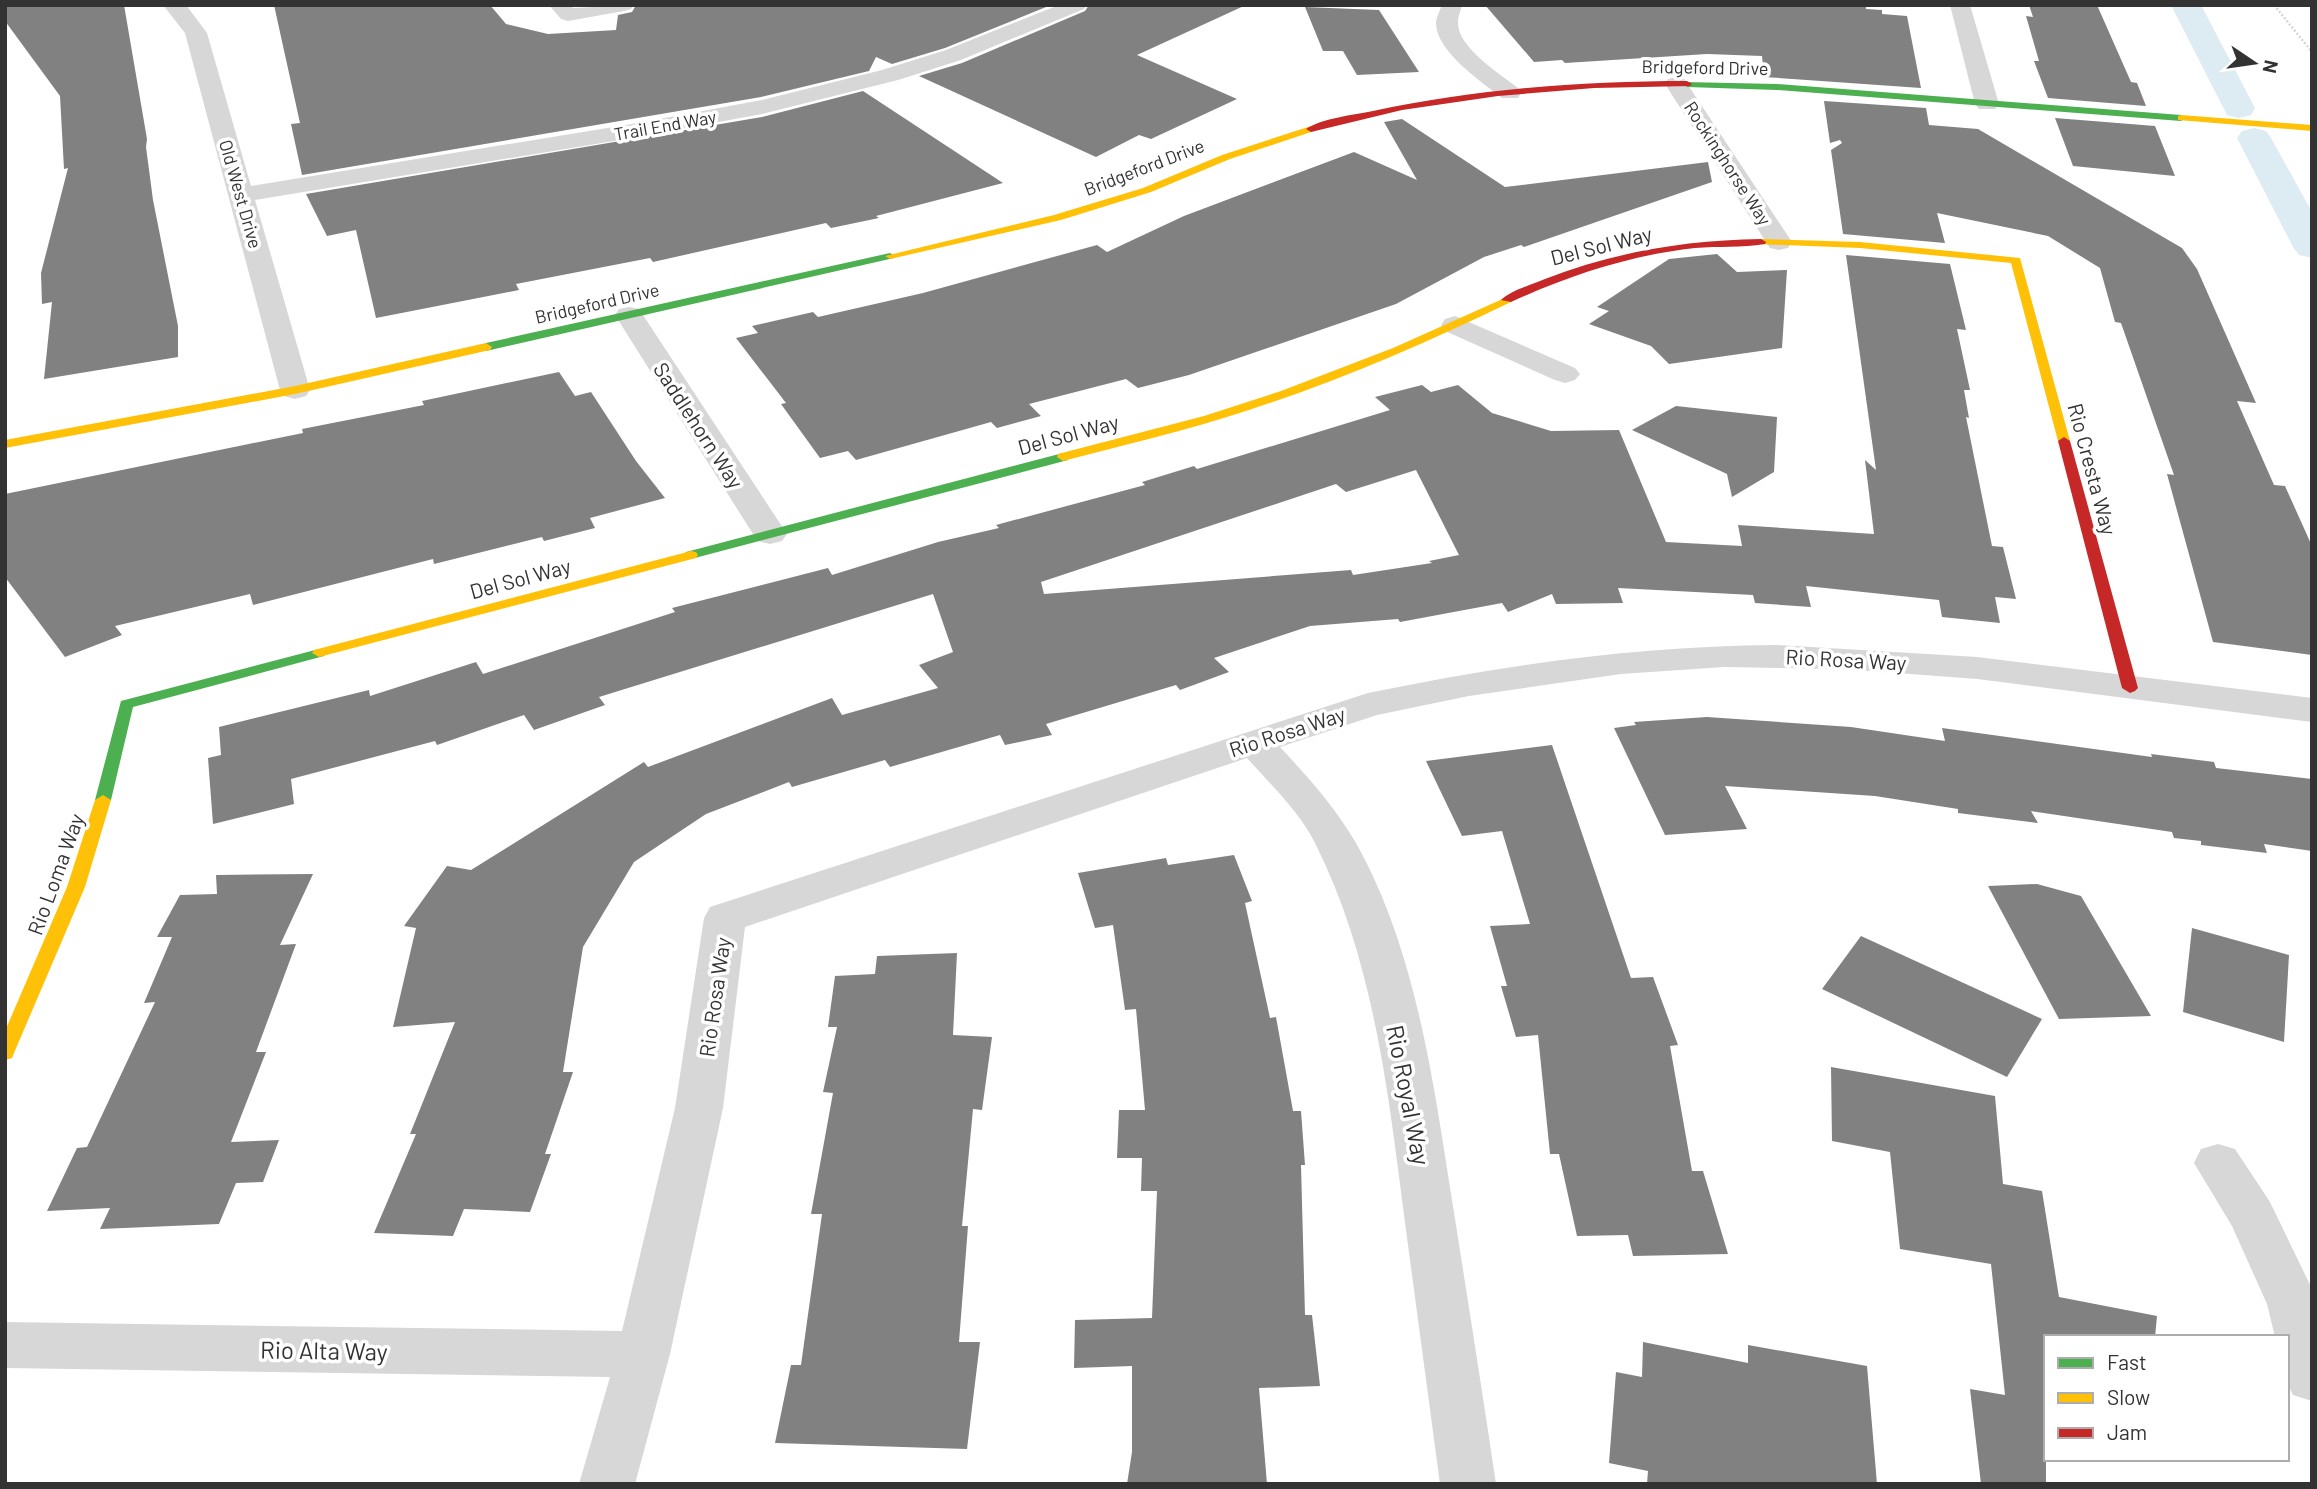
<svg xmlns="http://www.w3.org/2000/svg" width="2317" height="1489" font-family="Barlow,sans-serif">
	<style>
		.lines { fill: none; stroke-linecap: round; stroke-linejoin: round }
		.canal { fill: #ddebf3; fill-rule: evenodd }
		.building { fill: #818181; fill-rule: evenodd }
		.path { stroke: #d6d6d6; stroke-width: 2.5; stroke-dasharray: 2 2; stroke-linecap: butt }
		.street { fill: #d7d7d7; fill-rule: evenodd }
		.fast { fill: #4caf50; fill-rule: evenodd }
		.slow { fill: #ffc107; fill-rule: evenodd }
		.jam { fill: #c62828; fill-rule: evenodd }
		.labels { text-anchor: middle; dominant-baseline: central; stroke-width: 7; stroke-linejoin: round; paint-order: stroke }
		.far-street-label { font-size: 18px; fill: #333; stroke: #fff }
		.street-label { font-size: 21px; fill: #333; stroke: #fff }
		.near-street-label { font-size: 24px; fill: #333; stroke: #fff }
	</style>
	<rect width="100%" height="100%" fill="#fff"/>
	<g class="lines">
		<g class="canal">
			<path d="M 2171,5 L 2201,5 L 2255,108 L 2251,115 L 2239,118 L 2227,115 Z"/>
			<path d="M 2254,128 L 2266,131 L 2271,138 L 2312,212 L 2312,258 L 2299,255 L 2293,247 L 2237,138 L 2242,131 Z"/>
		</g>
	</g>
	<g class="building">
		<path d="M 5,5 L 124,5 L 147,139 L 146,147 L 153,200 L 178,326 L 178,357 L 44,379 L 52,302 L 42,304 L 41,273 L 68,168 L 64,169 L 60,96 L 5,21 Z"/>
		<path d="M 274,5 L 490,5 L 506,24 L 548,34 L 616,30 L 618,15 L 632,12 L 636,5 L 1051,5 L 945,48 L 892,64 L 876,57 L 869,71 L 761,97 L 302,175 L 291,124 L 300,123 Z"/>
		<path d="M 1089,5 L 1246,5 L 1137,55 L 1237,99 L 1151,139 L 1139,135 L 1096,157 L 919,76 L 962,63 L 1085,11 Z"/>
		<path d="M 1485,5 L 1866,5 L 1866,9 L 1882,10 L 1882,14 L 1907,16 L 1921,88 L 1764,77 L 1762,56 L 1707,54 L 1565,63 L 1562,60 L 1534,62 Z"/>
		<path d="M 2029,5 L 2097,5 L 2131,82 L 2137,83 L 2146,106 L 2048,98 L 2034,61 L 2039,61 L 2026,16 L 2033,17 Z"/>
		<path d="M 1305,7 L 1379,10 L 1419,72 L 1357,75 L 1343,51 L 1323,51 Z"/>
		<path d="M 863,91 L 1003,183 L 876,216 L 879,218 L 831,228 L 826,223 L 653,262 L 650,258 L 516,284 L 519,290 L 376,318 L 356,230 L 327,236 L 306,194 L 762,117 Z"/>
		<path d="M 1824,101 L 1926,108 L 1929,125 L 1978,129 L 2182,248 L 2197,269 L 2256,403 L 2237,401 L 2274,485 L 2285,486 L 2312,546 L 2312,655 L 2213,642 L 2167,474 L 2174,475 L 2121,323 L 2115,322 L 2100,268 L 2048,236 L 1937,213 L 1945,243 L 1843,234 L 1831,150 L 1842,143 L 1840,140 L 1830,143 Z"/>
		<path d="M 2055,118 L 2155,126 L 2175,176 L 2073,166 Z"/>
		<path d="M 1402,119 L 1505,187 L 1708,162 L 1712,182 L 1524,247 L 1521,245 L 1484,257 L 1396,304 L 1189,375 L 1138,388 L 1126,379 L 1029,404 L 1041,416 L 997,428 L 991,422 L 856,460 L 848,451 L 820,458 L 781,404 L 786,403 L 736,338 L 758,333 L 752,326 L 813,312 L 818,317 L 923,293 L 1097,245 L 1107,252 L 1184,216 L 1354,152 L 1417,180 L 1384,122 Z"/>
		<path d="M 1717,254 L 1737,272 L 1787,270 L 1782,348 L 1669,364 L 1651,346 L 1589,324 L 1609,311 L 1597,307 L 1669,259 Z"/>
		<path d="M 1846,255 L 1950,264 L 1966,330 L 1957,329 L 1970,390 L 1964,390 L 1969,418 L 1966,417 L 1992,546 L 2003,547 L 2016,599 L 1995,597 L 2000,623 L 1942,617 L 1939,600 L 1806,586 L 1811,607 L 1755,603 L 1753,595 L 1618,588 L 1623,603 L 1556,604 L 1552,594 L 1508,612 L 1502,603 L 1400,622 L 1398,619 L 1310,626 L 1214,658 L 1229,672 L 1180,690 L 1176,685 L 1046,724 L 1052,735 L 1005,745 L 1000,735 L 890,767 L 885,760 L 792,787 L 789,782 L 706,814 L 634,862 L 583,947 L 563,1072 L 573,1072 L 545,1154 L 551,1154 L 530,1212 L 464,1209 L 453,1236 L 374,1233 L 416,1134 L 410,1134 L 455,1022 L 393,1027 L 416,928 L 404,926 L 447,866 L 471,870 L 644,762 L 648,767 L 832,698 L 842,715 L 938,688 L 919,665 L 953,652 L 933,594 L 599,697 L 605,705 L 534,730 L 524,715 L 437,745 L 435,741 L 291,779 L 294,804 L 213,824 L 208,758 L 221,755 L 219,727 L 369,690 L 370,696 L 476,662 L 483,674 L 675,612 L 672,608 L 828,568 L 832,575 L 938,542 L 999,528 L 996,525 L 1145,485 L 1142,482 L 1194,466 L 1197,469 L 1390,410 L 1375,397 L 1422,385 L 1431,392 L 1458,385 L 1492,413 L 1551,431 L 1619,430 L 1666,542 L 1742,546 L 1738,525 L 1874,534 L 1865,460 L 1876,470 ZM 1416,470 L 1459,555 L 1429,561 L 1432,563 L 1353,575 L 1351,570 L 1044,594 L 1041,582 L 1336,484 L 1346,492 Z"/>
		<path d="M 559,372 L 575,396 L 591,392 L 636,461 L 665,498 L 590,518 L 595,528 L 544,541 L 542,537 L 434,564 L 433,559 L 253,605 L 250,594 L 115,626 L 122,635 L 65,657 L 5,577 L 5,494 L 303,433 L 302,429 L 424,405 L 422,401 Z"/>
		<path d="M 1676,406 L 1777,417 L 1774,472 L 1732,497 L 1727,474 L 1632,430 Z"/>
		<path d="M 1707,717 L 1851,727 L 1945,741 L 1942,728 L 2152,757 L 2151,754 L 2214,762 L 2216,768 L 2312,779 L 2312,851 L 2264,844 L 2267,853 L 2201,845 L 2201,841 L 2174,838 L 2172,832 L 2031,811 L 2038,823 L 1958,813 L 1958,809 L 1875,796 L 1725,786 L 1747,829 L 1665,835 L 1614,728 L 1636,725 L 1634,722 Z"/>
		<path d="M 1552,745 L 1631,978 L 1653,977 L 1678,1045 L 1670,1046 L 1692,1171 L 1703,1171 L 1728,1254 L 1633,1256 L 1628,1235 L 1577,1236 L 1559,1154 L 1550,1154 L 1538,1035 L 1516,1037 L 1501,986 L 1507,986 L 1490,926 L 1530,924 L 1502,831 L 1462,836 L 1426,761 Z"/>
		<path d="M 1234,855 L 1252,901 L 1245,903 L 1270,1018 L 1276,1017 L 1293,1111 L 1301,1111 L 1305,1165 L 1301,1165 L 1305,1315 L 1312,1315 L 1320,1386 L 1259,1388 L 1267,1484 L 1127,1484 L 1132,1452 L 1132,1366 L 1074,1368 L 1075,1320 L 1152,1318 L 1157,1191 L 1141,1191 L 1142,1158 L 1117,1158 L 1119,1110 L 1145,1110 L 1136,1009 L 1125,1010 L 1113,925 L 1095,928 L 1078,873 L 1166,858 L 1168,865 Z"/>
		<path d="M 313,874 L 280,945 L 296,944 L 256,1052 L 266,1052 L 231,1142 L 279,1140 L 263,1182 L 236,1183 L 219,1224 L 100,1229 L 110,1208 L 47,1211 L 77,1148 L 87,1147 L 155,1002 L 144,1003 L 172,937 L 157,937 L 180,895 L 217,894 L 216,875 Z"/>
		<path d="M 2037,884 L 2081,896 L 2151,1016 L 2059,1019 L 1988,886 Z"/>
		<path d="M 2192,928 L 2289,955 L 2284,1042 L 2183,1012 Z"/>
		<path d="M 1861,936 L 2042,1019 L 2007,1077 L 1822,989 Z"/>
		<path d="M 957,953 L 953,1035 L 992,1037 L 982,1110 L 973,1109 L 962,1226 L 968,1226 L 959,1342 L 980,1342 L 967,1449 L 775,1443 L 791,1365 L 801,1365 L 822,1214 L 811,1214 L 833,1093 L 823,1092 L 837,1027 L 828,1027 L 835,976 L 875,974 L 877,956 Z"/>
		<path d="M 1831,1067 L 1995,1096 L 2003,1184 L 2042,1191 L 2059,1297 L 2157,1316 L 2155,1337 L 2046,1337 L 2046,1484 L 1981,1484 L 1970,1389 L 2005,1395 L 1991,1264 L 1900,1249 L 1890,1152 L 1832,1141 Z"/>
		<path d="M 1643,1342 L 1748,1363 L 1748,1345 L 1867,1366 L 1877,1484 L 1647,1484 L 1648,1471 L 1609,1463 L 1616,1372 L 1642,1377 Z"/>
	</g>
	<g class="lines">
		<path class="path" d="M 2274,5 L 2312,52"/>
		<g class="street">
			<path d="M 163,5 L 186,5 L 207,33 L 251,186 L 632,124 L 762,100 L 882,70 L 946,50 L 1059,5 L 1087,5 L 1084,9 L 961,60 L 898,80 L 762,114 L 632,138 L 255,200 L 310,390 L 306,396 L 295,399 L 284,396 L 280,390 L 185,33 Z"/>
			<path d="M 549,5 L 571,5 L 573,8 L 634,5 L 631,9 L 624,11 L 568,21 L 561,19 Z"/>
			<path d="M 1442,5 L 1462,5 C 1461,10 1458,16 1458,22 C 1457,47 1500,74 1518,88 L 1521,93 L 1518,98 L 1502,98 C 1482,82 1435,51 1436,22 C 1437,16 1440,10 1442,5 Z"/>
			<path d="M 1950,5 L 1970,5 L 1999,104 L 1995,109 L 1979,109 L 1975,104 Z"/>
			<path d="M 1676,77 L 1684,79 L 1792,242 L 1788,248 L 1779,250 L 1770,248 L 1766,242 L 1665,84 L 1668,79 Z"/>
			<path d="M 629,307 L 639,309 L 787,534 L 782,541 L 770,544 L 758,541 L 753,534 L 615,315 L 619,309 Z"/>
			<path d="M 1455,316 L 1575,368 L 1580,374 L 1575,380 L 1565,383 L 1555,380 L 1445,331 L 1441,325 L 1445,319 Z"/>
			<path d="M 1776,645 L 1977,657 L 2312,698 L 2312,722 L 1977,679 L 1843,669 L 1724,667 L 1621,674 L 1469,696 L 1377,715 L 1280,747 C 1308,777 1335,807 1356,843 C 1416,950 1433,1080 1452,1200 C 1467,1295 1482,1389 1496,1484 L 1440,1484 C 1428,1394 1416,1305 1404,1215 C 1388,1090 1373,959 1316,845 C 1300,812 1271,785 1247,758 L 745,927 L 723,1108 L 670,1354 L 635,1484 L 579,1484 L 610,1377 L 5,1368 L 5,1322 L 622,1331 L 675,1108 L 704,918 L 710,907 L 1368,693 C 1503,665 1638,646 1776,645 Z"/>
			<path d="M 2218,1144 L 2235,1149 L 2270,1202 L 2312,1289 L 2312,1401 L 2293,1395 L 2287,1382 L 2287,1337 L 2275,1337 L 2267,1304 L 2232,1226 L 2194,1163 L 2201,1149 Z"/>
		</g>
		<g class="fast">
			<path d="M 1684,82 L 1777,84 L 2181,115 L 2186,118 L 2181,121 L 1777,90 L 1687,87 L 1682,84 Z"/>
			<path d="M 890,253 L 895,256 L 894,258 L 486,351 L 480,347 L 486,343 Z"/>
			<path d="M 1063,453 L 1068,454 L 1068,460 L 691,559 L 684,555 L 686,552 Z"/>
			<path d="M 319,649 L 324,650 L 326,653 L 324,656 L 133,707 L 111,800 L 103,805 L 97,804 L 95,800 L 121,701 Z"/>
		</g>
		<g class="slow">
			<path d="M 2181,115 L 2312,125 L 2312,131 L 2178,120 L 2178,116 Z"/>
			<path d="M 1311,126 L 1314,127 L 1314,131 L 1230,159 L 1151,192 L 1061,220 L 890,259 L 885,256 L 1054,215 L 1143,188 L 1222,155 Z"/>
			<path d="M 1761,239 L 1860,242 L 2020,258 L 2070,441 L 2064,445 L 2058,441 L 2011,263 L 1860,248 L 1757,244 L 1756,242 Z"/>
			<path d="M 1507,297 L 1513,300 L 1511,302 C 1426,343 1339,381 1249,410 C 1188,430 1125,445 1063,461 L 1057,457 L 1058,454 L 1204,416 L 1281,391 L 1393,348 Z"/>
			<path d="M 486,343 L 492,347 L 490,350 L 295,394 L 5,448 L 5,440 L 295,386 Z"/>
			<path d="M 691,551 L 696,552 L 698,555 L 696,558 L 319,657 L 312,653 L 314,650 Z"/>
			<path d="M 103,795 L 111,800 L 85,887 L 14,1053 L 12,1058 L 5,1060 L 5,1031 L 67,887 L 95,800 Z"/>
		</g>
		<g class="jam">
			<path d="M 1687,81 L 1692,84 L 1690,86 L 1594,88 L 1498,96 L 1402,110 L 1311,132 L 1306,129 C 1323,118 1353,115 1373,111 C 1476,89 1581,81 1687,81 Z"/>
			<path d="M 1761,239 L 1766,242 L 1765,244 C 1742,248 1718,246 1695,248 C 1631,255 1570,275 1511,302 L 1501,300 C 1512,290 1531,285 1545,279 C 1615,252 1686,240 1761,239 Z"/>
			<path d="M 2064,437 L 2070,441 L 2138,688 L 2135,691 L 2130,693 L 2122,688 L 2058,441 Z"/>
		</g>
	</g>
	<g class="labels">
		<g class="far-street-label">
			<text transform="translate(1705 67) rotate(1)">Bridgeford Drive</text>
			<text transform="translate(665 125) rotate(-10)">Trail End Way</text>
			<text transform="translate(1728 163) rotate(57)">Rockinghorse Way</text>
			<text transform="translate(1144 167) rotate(-21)">Bridgeford Drive</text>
			<text transform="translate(241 194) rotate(74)">Old West Drive</text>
			<text transform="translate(597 303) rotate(-13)">Bridgeford Drive</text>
		</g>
		<g class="street-label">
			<text transform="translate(1601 245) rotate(-14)">Del Sol Way</text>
			<text transform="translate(699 425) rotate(57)">Saddlehorn Way</text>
			<text transform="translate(1068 434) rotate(-15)">Del Sol Way</text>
			<text transform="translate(2093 469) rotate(75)">Rio Cresta Way</text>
			<text transform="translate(520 578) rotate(-15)">Del Sol Way</text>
			<text transform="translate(1846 659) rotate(3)">Rio Rosa Way</text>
			<text transform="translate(1287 731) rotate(-18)">Rio Rosa Way</text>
			<text transform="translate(55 874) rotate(-70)">Rio Loma Way</text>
			<text transform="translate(714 997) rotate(-82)">Rio Rosa Way</text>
		</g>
		<g class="near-street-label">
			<text transform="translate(1409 1095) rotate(79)">Rio Royal Way</text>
			<text transform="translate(324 1350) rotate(1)">Rio Alta Way</text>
		</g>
	</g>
	<rect width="2317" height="1489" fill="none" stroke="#333333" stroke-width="14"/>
	<rect x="2044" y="1335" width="245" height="126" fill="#ffffff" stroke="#adadad" stroke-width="2"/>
	<rect x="2058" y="1358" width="35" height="10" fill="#4caf50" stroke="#adadad" stroke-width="2"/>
	<text x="2107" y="1370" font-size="21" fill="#333333">Fast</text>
	<rect x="2058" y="1393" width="35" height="10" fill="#ffc107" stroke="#adadad" stroke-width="2"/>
	<text x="2107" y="1405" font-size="21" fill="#333333">Slow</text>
	<rect x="2058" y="1428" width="35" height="10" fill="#c62828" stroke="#adadad" stroke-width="2"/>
	<text x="2107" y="1440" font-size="21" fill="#333333">Jam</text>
	<g transform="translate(2254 63) rotate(103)" stroke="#ffffff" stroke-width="5" paint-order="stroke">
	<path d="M0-5L12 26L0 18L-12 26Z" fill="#333333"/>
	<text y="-10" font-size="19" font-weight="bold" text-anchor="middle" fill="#333333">N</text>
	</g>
</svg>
